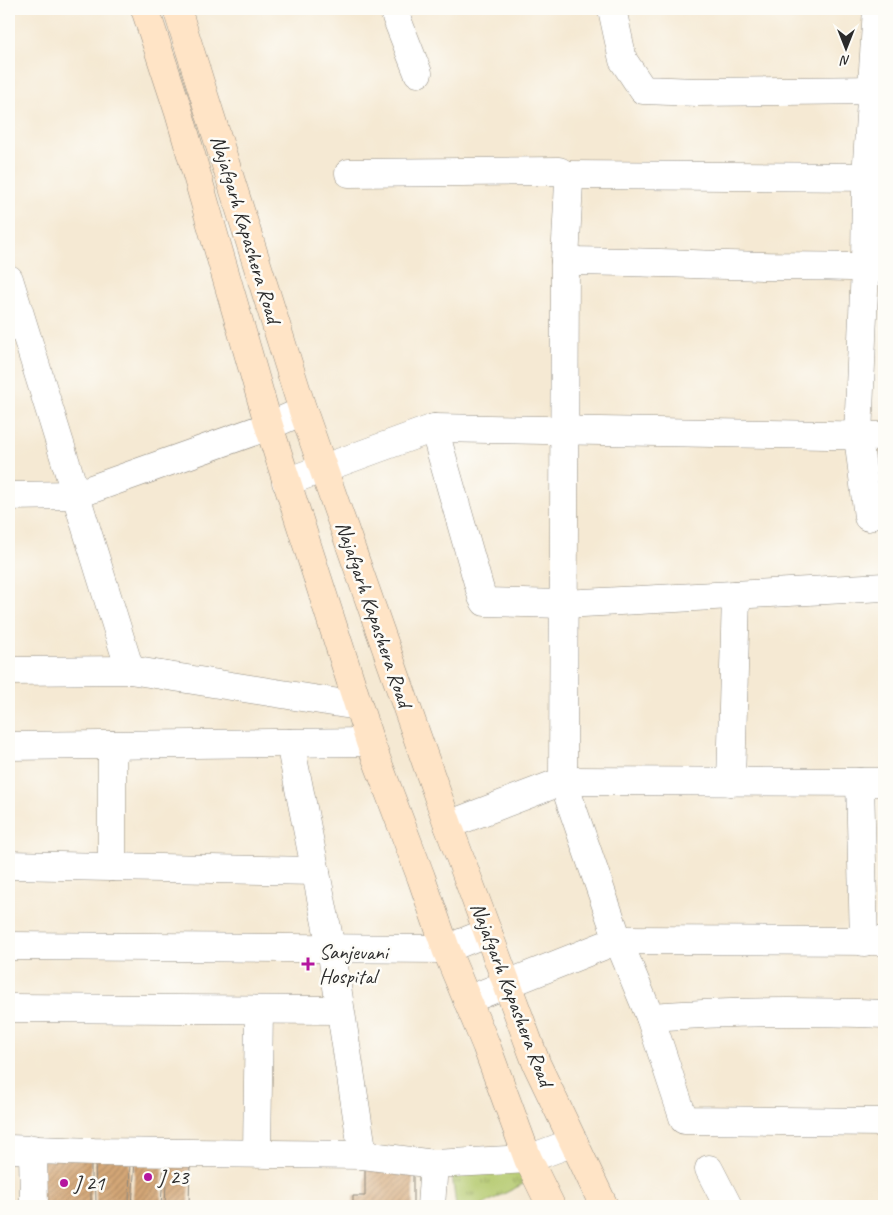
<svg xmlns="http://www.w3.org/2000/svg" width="893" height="1215" font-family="Caveat,sans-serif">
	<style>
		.grass { fill: url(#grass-tufts); stroke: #707a4c }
		.building { fill: url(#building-hatch) }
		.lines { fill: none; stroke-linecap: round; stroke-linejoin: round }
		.minor-casing { stroke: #908a7f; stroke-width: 29 }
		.secondary-casing { stroke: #908a7f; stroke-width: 29 }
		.minor { stroke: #fff; stroke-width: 28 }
		.secondary { stroke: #ffe4c6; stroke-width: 28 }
		.poi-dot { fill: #b5179e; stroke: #fdfcf7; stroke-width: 2 }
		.labels { text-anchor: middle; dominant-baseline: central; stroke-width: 5; stroke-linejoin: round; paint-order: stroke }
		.street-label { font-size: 21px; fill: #2b2b2b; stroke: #fdfcf7 }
		.poi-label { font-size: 21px; fill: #2b2b2b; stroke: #fdfcf7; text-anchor: start }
	</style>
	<defs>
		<pattern id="grass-tufts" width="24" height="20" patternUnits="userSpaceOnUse" patternTransform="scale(1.25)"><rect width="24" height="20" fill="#b4c96d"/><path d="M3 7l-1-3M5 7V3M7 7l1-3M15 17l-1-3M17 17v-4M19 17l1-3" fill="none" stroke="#93a35a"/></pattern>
		<pattern id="building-hatch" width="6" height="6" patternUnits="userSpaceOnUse" patternTransform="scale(1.25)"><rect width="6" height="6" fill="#d4a777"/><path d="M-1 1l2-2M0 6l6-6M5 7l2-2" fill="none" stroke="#ac8862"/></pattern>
	</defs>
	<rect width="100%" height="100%" fill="#fdfcf7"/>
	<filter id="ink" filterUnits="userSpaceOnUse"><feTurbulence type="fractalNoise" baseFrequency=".02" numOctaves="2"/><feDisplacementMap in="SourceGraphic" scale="10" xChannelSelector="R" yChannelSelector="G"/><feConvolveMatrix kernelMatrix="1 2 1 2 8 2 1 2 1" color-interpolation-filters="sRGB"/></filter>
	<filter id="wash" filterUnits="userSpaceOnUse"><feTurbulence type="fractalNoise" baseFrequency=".0096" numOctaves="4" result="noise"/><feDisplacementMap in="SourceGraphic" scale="20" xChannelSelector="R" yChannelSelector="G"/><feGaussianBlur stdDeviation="1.12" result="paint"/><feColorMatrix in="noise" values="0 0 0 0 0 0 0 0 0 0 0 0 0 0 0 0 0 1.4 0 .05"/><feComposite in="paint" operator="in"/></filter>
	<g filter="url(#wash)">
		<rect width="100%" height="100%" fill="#f5e9d3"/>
		<path class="grass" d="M 513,1161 L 525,1183 L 480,1206 L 456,1206 L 451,1167 Z"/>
		<g id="blocks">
			<g class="building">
				<path d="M 95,1156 L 130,1158 L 129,1206 L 96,1206 Z"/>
				<path d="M 38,1157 L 91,1160 L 91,1206 L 39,1206 Z"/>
				<path d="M 164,1157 L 161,1206 L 132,1206 L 135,1159 Z"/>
				<path d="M 167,1159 L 190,1159 L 189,1206 L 165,1206 Z"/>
				<path d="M 365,1169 L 413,1170 L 413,1206 L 353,1206 L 353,1196 L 365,1196 Z"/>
			</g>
		</g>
	</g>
	<g filter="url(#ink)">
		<use href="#blocks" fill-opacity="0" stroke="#908a7f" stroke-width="1"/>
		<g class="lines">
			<defs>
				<g id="minor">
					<path d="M 393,9 L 418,73"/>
					<path d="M 612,9 L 623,60 L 643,90 L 697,92 L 884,90"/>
					<path d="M 349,173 L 559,171 L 566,175 L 569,182 L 565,261 L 563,781 L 448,825"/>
					<path d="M 566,175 L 884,177"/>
					<path d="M 565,261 C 631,261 697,265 763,266 C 803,267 844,265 884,269"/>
					<path d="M 9,279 L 130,670"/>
					<path d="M 434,428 L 482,597 L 485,602 L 564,604 L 884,587"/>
					<path d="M 286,482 L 434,428 L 884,436"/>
					<path d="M 9,496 L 75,495 L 269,426 L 303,411"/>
					<path d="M 868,517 L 858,436 L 865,267 L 866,177 L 877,9"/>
					<path d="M 9,671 L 130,670 L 358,706"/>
					<path d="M 290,743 L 331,948 L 363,1155"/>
					<path d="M 112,745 L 112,867"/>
					<path d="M 9,746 L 370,742"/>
					<path d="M 731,782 L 736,595"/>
					<path d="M 860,782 L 864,942"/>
					<path d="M 884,782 L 563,781 L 618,940 L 650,1017 L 684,1120 L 884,1122"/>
					<path d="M 9,865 L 316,871"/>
					<path d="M 9,946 L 446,949 L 488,932"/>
					<path d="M 467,1000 L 618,940 L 884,941"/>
					<path d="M 9,1008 L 340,1010"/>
					<path d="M 650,1017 C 728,1011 806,1011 884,1014"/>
					<path d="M 9,1149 L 94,1152 L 363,1155 L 434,1164 L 528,1159 L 574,1142"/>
					<path d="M 33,1149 L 34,1206"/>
					<path d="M 257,1153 L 259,1010"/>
					<path d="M 709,1169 L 728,1206"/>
					<path d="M 431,1206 L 434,1164"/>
				</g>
				<g id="secondary">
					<path d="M 145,9 L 179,113 L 269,426 L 370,742 L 421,877 L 446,949 L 486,1045 L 528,1159 L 551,1206"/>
					<path d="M 177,9 L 303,411 L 448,825 L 537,1065 L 604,1206"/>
				</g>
			</defs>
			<use href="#minor" class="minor-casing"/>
			<use href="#secondary" class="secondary-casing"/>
			<use href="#minor" class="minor"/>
			<use href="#secondary" class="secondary"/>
		</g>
	</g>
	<g class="poi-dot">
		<path d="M305.5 956.5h5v5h5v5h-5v5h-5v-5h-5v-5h5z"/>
		<circle cx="148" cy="1177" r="5"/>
		<circle cx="64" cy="1183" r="5"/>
	</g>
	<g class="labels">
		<g class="street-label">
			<text transform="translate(246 229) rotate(73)">Najafgarh Kapashera Road</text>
			<text transform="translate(374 614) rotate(71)">Najafgarh Kapashera Road</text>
			<text transform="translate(512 994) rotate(69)">Najafgarh Kapashera Road</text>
		</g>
		<g class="poi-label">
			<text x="319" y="952">Sanjevani<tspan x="319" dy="24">Hospital</tspan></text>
			<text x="158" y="1177">J 23</text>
			<text x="74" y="1183">J 21</text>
		</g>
	</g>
	<rect width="893" height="1215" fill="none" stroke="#fdfcf7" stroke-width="30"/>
	<g transform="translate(846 48) rotate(180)" stroke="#fdfcf7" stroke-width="4" paint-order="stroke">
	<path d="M0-4L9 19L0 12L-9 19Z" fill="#2b2b2b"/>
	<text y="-8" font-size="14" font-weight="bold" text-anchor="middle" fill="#2b2b2b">N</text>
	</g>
</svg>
